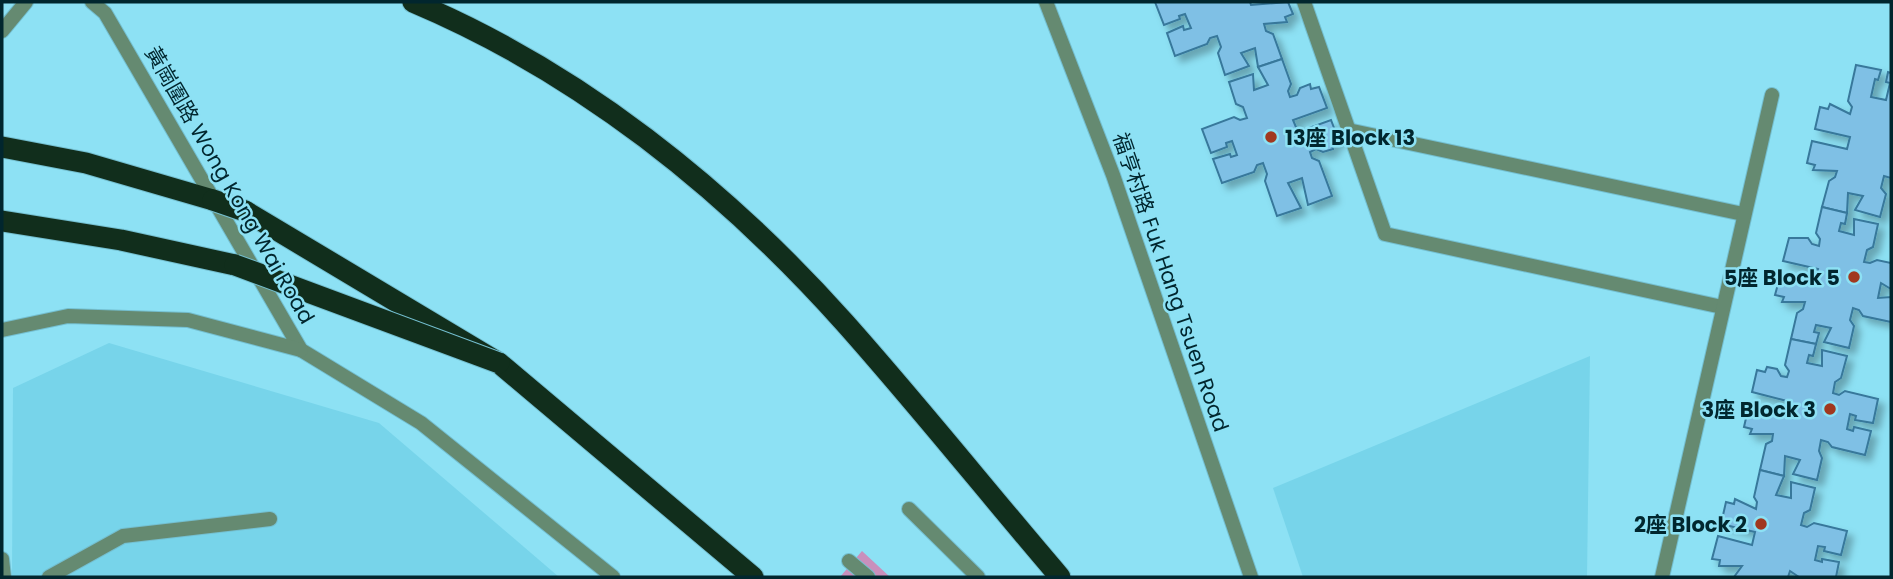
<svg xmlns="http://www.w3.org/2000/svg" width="1893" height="579" font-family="Poppins,'Noto Sans TC',sans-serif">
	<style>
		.built { fill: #77d4ea }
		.green { fill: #c990bc }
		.building { fill: #7fc0e5; stroke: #37789b; stroke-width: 2; filter: url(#shadow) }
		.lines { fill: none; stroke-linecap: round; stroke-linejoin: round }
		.service-casing { stroke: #74bfd0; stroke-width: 16 }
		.minor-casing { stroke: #74bfd0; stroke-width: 16 }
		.motorway-casing { stroke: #74bfd0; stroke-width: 23 }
		.service { stroke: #658a71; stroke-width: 14 }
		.minor { stroke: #658a71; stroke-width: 14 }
		.motorway { stroke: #112e1c; stroke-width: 21 }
		.motorway-bridge-casing { stroke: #74bfd0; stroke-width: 23; stroke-linecap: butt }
		.motorway-bridge { stroke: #112e1c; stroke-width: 21 }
		.poi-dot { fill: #a1381f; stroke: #8de1f4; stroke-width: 2.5 }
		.labels { text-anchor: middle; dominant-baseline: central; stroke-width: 5; stroke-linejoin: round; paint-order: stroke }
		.poi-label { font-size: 21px; font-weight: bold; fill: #01262e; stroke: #8de1f4; text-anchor: end }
		.street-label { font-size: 21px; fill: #01262e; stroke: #8de1f4 }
	</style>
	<defs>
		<filter id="shadow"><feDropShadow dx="6" dy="6" stdDeviation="3.5" flood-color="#0004"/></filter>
	</defs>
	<rect width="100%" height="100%" fill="#8de1f4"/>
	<g class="built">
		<path d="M 109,343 L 379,423 L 559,577 L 12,577 L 13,388 Z"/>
		<path d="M 1590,356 L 1587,577 L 1303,577 L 1273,488 Z"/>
	</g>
	<path class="green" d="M 862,551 L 890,577 L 840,577 Z"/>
	<g class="building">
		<path d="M 1155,2 L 1250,2 L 1251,5 L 1288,2 L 1293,14 L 1285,17 L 1287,22 L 1264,24 L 1266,31 L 1273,34 L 1282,59 L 1258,67 L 1255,48 L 1241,53 L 1249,66 L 1225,75 L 1218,53 L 1221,47 L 1217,36 L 1210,38 L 1207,44 L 1175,56 L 1167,33 L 1183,26 L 1184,30 L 1191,28 L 1185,14 L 1179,16 L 1180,19 L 1164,25 Z"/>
		<path d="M 1282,59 L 1291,84 L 1288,91 L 1290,97 L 1297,95 L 1300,88 L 1310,84 L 1311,89 L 1319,87 L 1327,108 L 1293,120 L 1298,132 L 1331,120 L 1339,141 L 1331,144 L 1333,149 L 1323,152 L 1316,149 L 1310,152 L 1312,158 L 1319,161 L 1332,196 L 1308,205 L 1302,178 L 1288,183 L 1301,208 L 1277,216 L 1265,181 L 1267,174 L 1263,163 L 1257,165 L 1254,172 L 1222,183 L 1213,159 L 1230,154 L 1231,157 L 1237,155 L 1232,141 L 1226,143 L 1227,147 L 1211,153 L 1202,129 L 1234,117 L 1240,120 L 1247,118 L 1243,107 L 1236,104 L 1229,82 L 1253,74 L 1254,90 L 1268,85 L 1258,67 Z"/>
		<path d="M 1856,65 L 1881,70 L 1878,80 L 1875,79 L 1871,97 L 1886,100 L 1890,83 L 1886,82 L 1888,72 L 1891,73 L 1891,178 L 1884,176 L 1881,188 L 1886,194 L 1880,217 L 1855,210 L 1863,196 L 1848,193 L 1847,213 L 1822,207 L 1829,181 L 1835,177 L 1837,171 L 1813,170 L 1815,165 L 1807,163 L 1812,141 L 1847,149 L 1850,137 L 1815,129 L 1820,107 L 1828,109 L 1830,104 L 1850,114 L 1852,107 L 1848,101 Z"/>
		<path d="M 1822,207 L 1847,213 L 1845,224 L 1841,223 L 1839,231 L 1854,235 L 1854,219 L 1878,224 L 1873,247 L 1867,250 L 1864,262 L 1870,263 L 1877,260 L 1891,263 L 1891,289 L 1881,283 L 1878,298 L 1891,297 L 1891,322 L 1863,316 L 1859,310 L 1853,308 L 1850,320 L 1854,326 L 1849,348 L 1824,342 L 1831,328 L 1816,325 L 1814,332 L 1819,333 L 1816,344 L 1791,339 L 1797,313 L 1803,309 L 1805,302 L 1782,302 L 1784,297 L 1775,295 L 1781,273 L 1815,281 L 1818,269 L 1783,261 L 1789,238 L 1808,238 L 1812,244 L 1819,246 L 1820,239 L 1816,233 Z"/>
		<path d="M 1791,339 L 1816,344 L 1813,356 L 1809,355 L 1807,363 L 1822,366 L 1822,350 L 1847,356 L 1841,378 L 1835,382 L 1833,393 L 1839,395 L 1845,391 L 1878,399 L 1873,423 L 1855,420 L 1856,416 L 1850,414 L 1847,429 L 1853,431 L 1854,427 L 1871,431 L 1865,455 L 1832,447 L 1828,442 L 1821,440 L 1819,451 L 1822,458 L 1817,480 L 1793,474 L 1800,460 L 1785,456 L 1784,476 L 1760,470 L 1766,444 L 1772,441 L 1773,434 L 1750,434 L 1752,429 L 1744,427 L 1749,405 L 1784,413 L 1787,401 L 1752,392 L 1757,370 L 1765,372 L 1767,367 L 1777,369 L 1781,376 L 1787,377 L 1789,371 L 1785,365 Z"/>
		<path d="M 1760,470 L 1784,476 L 1776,495 L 1791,498 L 1791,482 L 1815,488 L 1810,510 L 1804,513 L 1801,525 L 1807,527 L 1814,523 L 1847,531 L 1841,555 L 1824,551 L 1825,547 L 1818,546 L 1815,560 L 1822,562 L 1822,559 L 1839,562 L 1836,577 L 1799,577 L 1790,571 L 1788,577 L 1734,577 L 1742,566 L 1719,566 L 1720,560 L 1712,559 L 1718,536 L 1752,545 L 1755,532 L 1721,524 L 1726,502 L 1734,504 L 1735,499 L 1756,509 L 1757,502 L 1754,497 Z"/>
	</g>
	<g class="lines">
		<defs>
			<g id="service">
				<path d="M 1304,2 L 1385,234 L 1722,307"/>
				<path d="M 2,31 L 26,2"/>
				<path d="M 1348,130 L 1743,214"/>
				<path d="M 909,509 L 978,577"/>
				<path d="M 849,561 L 868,577"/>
				<path d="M 49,577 L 123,536 L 270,519"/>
				<path d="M 1662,577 L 1772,95"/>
			</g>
			<g id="minor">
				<path d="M 92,2 L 105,13 L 301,350 L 421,423 L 613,577"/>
				<path d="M 1046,2 L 1113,175 L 1251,577"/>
				<path d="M 2,330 L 68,316 L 188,320 L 301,350"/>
				<path d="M 2,559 L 4,577"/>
			</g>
			<g id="motorway">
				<path d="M 413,2 C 579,72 724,188 844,322 C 918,405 988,493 1060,577"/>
				<path d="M 2,147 L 86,163 L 213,200"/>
				<path d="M 245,211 L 499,363 L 753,577"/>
				<path d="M 2,221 L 121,240 L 235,265"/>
			</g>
		</defs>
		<use href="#service" class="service-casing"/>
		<use href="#minor" class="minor-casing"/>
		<use href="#motorway" class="motorway-casing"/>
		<use href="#service" class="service"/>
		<use href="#minor" class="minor"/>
		<use href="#motorway" class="motorway"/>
		<defs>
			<g id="motorway-bridge">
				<path d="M 213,200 L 245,211"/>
				<path d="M 235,265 L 499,363"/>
			</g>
		</defs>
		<use href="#motorway-bridge" class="motorway-bridge-casing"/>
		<use href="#motorway-bridge" class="motorway-bridge"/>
	</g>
	<g class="poi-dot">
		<circle cx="1271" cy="137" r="7"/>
		<circle cx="1854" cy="277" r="7"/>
		<circle cx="1830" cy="409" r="7"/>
		<circle cx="1761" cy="524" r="7"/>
	</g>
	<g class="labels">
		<g class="poi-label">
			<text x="1285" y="137" text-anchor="start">13座 Block 13</text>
			<text x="1840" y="277">5座 Block 5</text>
			<text x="1816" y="409">3座 Block 3</text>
			<text x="1747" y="524">2座 Block 2</text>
		</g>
		<g class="street-label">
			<text transform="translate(230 185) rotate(60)">黃崗圍路 Wong Kong Wai Road</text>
			<text transform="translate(1171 282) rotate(71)">福亨村路 Fuk Hang Tsuen Road</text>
		</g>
	</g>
	<rect width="1893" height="579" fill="none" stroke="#01262e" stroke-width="7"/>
</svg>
